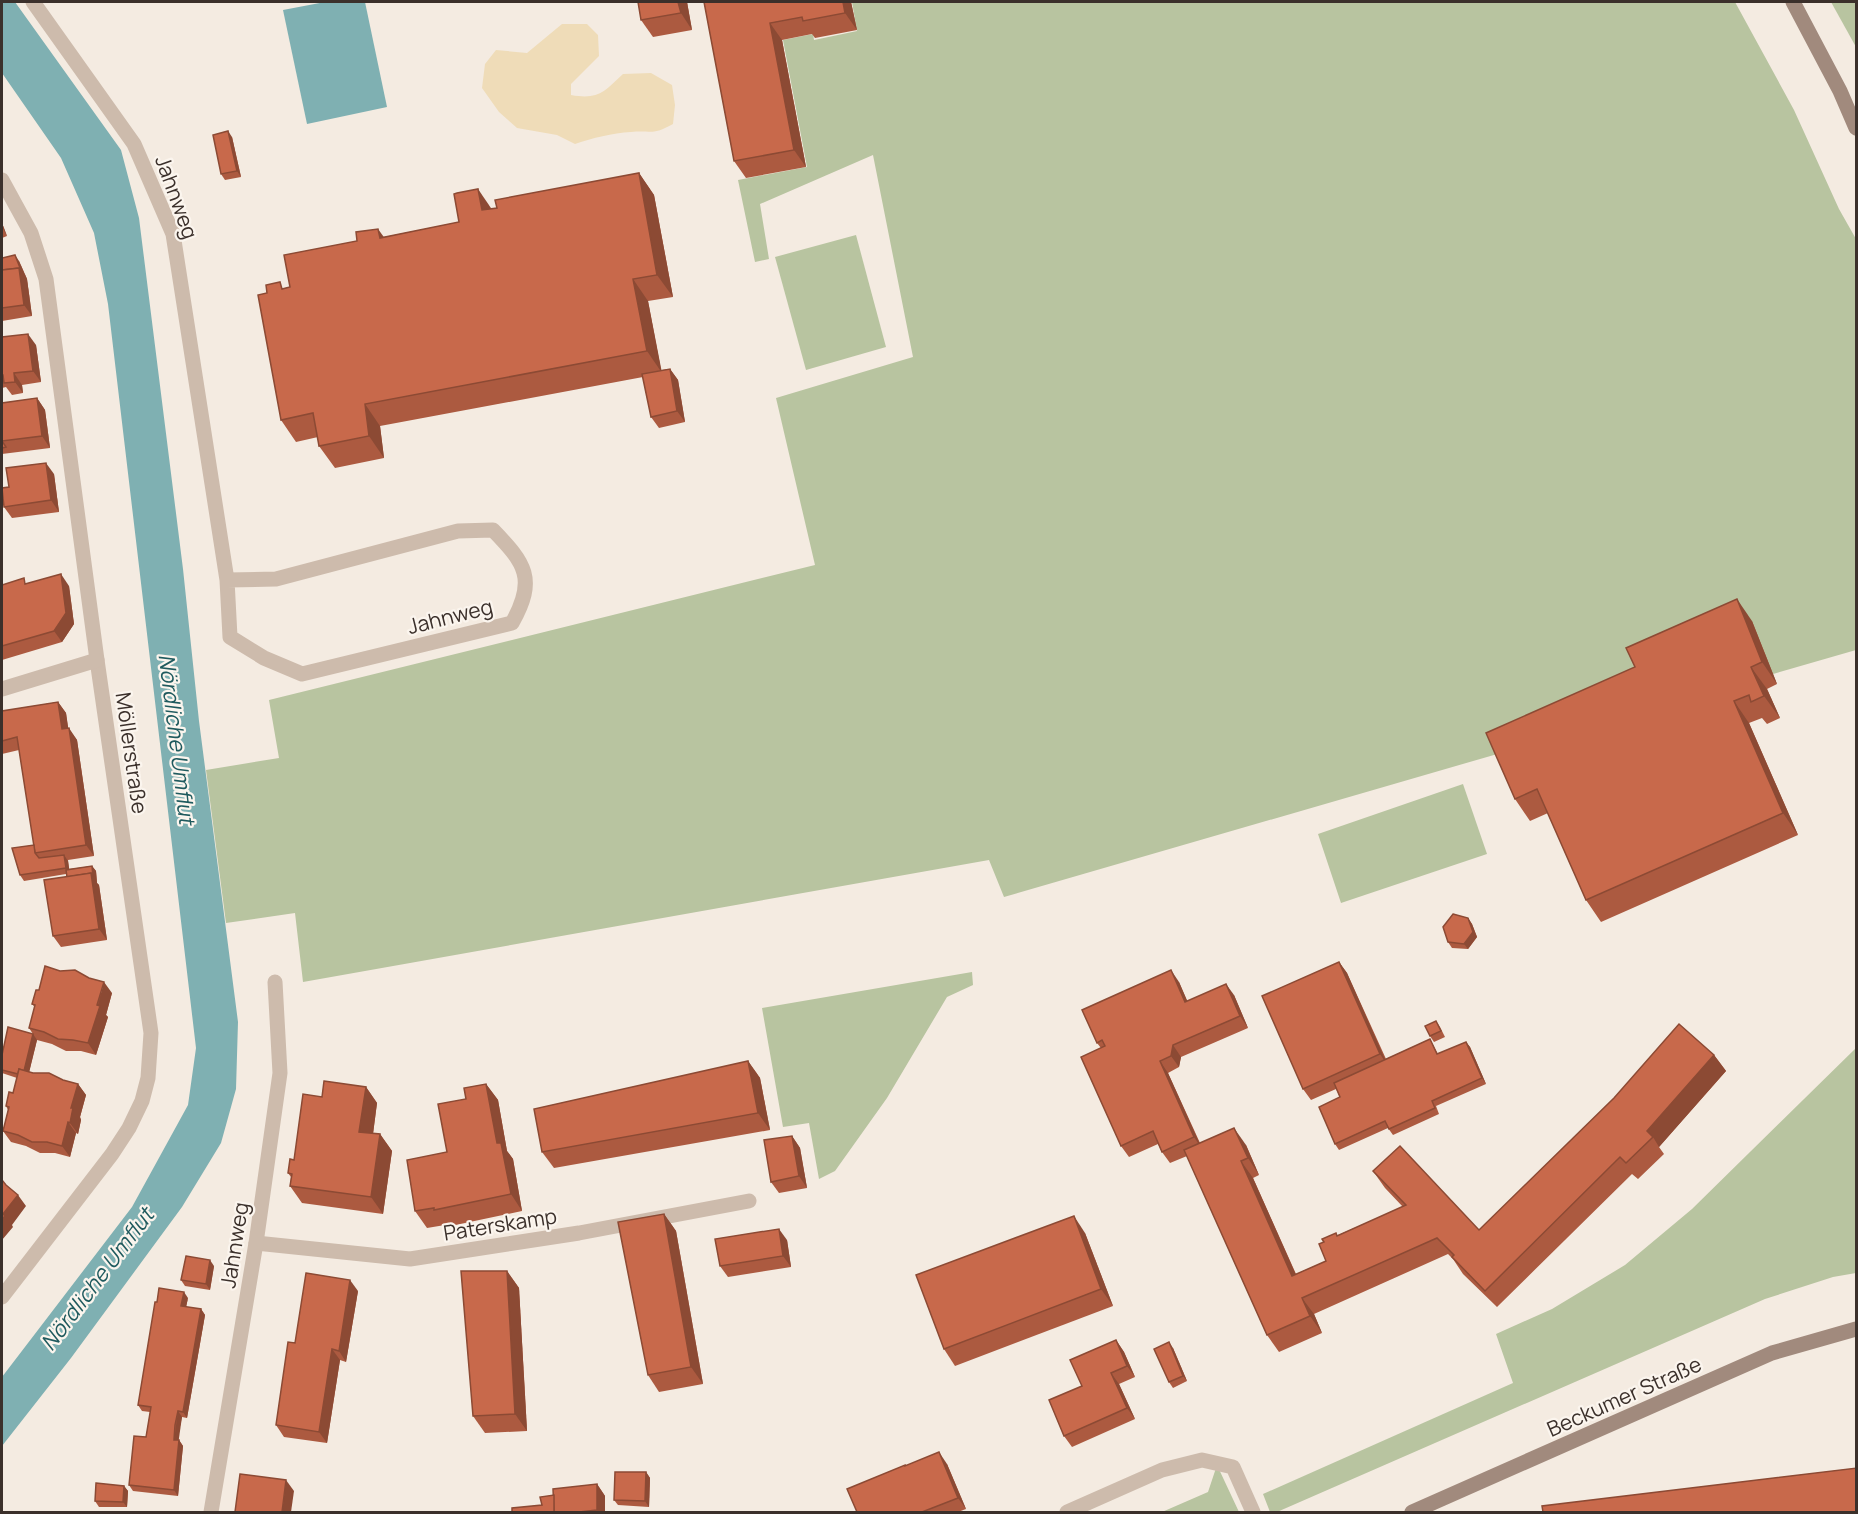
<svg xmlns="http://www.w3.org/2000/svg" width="1858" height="1514" font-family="Manrope,sans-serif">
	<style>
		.green { fill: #b8c4a0 }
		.sand { fill: #efdcb8 }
		.water { fill: #7fb0b2 }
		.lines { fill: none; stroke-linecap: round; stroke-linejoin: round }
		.lane { stroke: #cdbbac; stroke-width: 15 }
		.street { stroke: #cdbbac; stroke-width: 15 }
		.secondary { stroke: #a18a7d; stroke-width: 15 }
		.wall { fill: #ac5a40 }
		.shaded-wall { fill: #8c4a34 }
		.building { fill: #c8694b; stroke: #8c4a34; stroke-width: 1.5 }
		.labels { text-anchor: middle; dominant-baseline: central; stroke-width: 4.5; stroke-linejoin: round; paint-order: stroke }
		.street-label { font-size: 21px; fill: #3b302b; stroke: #fbf5ee }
		.water-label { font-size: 22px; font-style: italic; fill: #1f5a5e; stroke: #fbf5ee }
	</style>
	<rect width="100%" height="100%" fill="#f4ebe1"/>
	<g class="green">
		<path d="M 852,2 L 1735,2 L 1794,110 L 1839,209 L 1856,239 L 1856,650 L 1004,897 L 989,860 L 303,982 L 295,913 L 226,923 L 206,770 L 279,758 L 269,700 L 815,565 L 776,398 L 913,357 L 873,155 L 760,204 L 769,259 L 755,262 L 738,180 L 807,167 L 783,40 L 813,34 L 814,40 L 857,31 Z"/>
		<path d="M 1831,2 L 1856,2 L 1856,47 Z"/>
		<path d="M 856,235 L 886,347 L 806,370 L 775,257 Z"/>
		<path d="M 1463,784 L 1487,854 L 1341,903 L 1318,834 Z"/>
		<path d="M 972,972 L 973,985 L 947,997 L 887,1098 L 835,1171 L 819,1179 L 809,1123 L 783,1127 L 762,1008 Z"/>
		<path d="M 1856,1048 L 1856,1273 L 1833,1277 L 1765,1299 L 1277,1512 L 1270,1512 L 1263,1494 L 1513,1383 L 1496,1334 L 1552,1309 L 1625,1265 L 1692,1209 Z"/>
		<path d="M 1217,1465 L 1239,1512 L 1162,1512 L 1208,1492 Z"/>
	</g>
	<path class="sand" d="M 562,24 L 587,24 L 598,35 L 599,56 L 571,84 L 571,95 C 598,100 604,92 623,74 L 651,73 L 672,85 L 675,105 L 673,124 C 651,136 653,130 631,132 C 612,133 593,138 575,144 L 557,135 L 517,128 L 499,112 L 482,88 L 485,64 L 496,50 L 527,53 Z"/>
	<g class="water">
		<path d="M 2,2 L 15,2 L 121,150 L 139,218 L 183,569 L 199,721 L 238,1022 L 236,1089 L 221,1143 L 182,1207 L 71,1358 L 2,1446 L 2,1377 L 132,1207 L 188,1105 L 196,1048 L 108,304 L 94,233 L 61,158 L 2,73 Z"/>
		<path d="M 325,2 L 365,2 L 387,107 L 307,124 L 283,10 Z"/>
	</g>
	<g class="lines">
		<g class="lane">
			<path d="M 33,2 L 134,144 L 173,234 L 227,580 L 230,637 L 264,658 L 302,674 L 512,623 C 537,579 525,563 493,530 L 458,531 L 276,579 L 227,580"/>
			<path d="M 1067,1512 L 1162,1470 L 1202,1460 L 1233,1467 L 1253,1512"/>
		</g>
		<g class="street">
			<path d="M 2,180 L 31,233 L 46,279 L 97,660 L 151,1033 L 148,1078 L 142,1101 L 129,1128 L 112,1154 L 2,1297"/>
			<path d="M 2,689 L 97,660"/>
			<path d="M 256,1243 L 410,1259 L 579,1233 L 749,1201"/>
			<path d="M 211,1512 L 256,1243 L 280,1073 L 275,982"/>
		</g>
		<g class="secondary">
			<path d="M 1793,2 L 1840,91 L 1856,128"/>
			<path d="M 1412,1512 L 1772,1353 L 1856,1329"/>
		</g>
	</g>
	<g class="wall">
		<path d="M 638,2 L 687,2 L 692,30 L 653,37 L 641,20 Z"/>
		<path d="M 704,2 L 851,2 L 857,30 L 815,38 L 812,34 L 782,40 L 806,167 L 746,178 L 734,161 Z"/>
		<path d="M 232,137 L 241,177 L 225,180 L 221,174 Z"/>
		<path d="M 639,173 L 654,195 L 673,297 L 648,301 L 661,370 L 670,369 L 678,380 L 685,422 L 659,428 L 651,417 L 643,377 L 380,426 L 384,458 L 335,468 L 319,446 L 318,437 L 296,442 L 281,420 L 285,288 L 290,287 L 357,241 L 384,237 L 459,222 L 491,209 Z"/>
		<path d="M 2,223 L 7,236 L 2,238 Z"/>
		<path d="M 2,258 L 19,261 L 27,279 L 32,316 L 2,321 Z"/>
		<path d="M 2,337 L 36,345 L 41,382 L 22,385 L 23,393 L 12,395 L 6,387 L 2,388 Z"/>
		<path d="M 37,398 L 45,410 L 50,448 L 2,454 L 2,403 Z"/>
		<path d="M 54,474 L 59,512 L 12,518 L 4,507 L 9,487 Z"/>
		<path d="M 27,584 L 69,586 L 74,624 L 62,642 L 2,660 L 2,585 Z"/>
		<path d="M 1752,621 L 1777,684 L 1767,689 L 1780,718 L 1767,724 L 1762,718 L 1749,723 L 1798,835 L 1601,922 L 1586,900 L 1548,813 L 1530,821 L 1515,799 Z"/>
		<path d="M 58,702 L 66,713 L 68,728 L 77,740 L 94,856 L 68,860 L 69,869 L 92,866 L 96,871 L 97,883 L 99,885 L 107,940 L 61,947 L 53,936 L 67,877 L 66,874 L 24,881 L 20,875 L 34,845 L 19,750 L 2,754 L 2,711 Z"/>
		<path d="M 1468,918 L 1472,924 L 1477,937 L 1468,949 L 1452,948 L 1448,942 Z"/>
		<path d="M 1339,962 L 1347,973 L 1386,1059 L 1430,1039 L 1438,1054 L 1466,1042 L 1470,1047 L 1486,1084 L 1436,1106 L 1439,1114 L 1393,1135 L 1388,1128 L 1339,1150 L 1335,1144 L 1340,1097 L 1336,1089 L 1311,1100 L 1303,1089 Z"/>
		<path d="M 1179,982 L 1187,1001 L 1234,995 L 1248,1028 L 1181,1057 L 1179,1067 L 1168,1073 L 1200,1143 L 1246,1145 L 1259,1175 L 1253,1178 L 1296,1274 L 1326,1261 L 1338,1235 L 1403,1207 L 1385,1188 L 1373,1171 L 1479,1230 L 1714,1055 L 1726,1071 L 1659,1147 L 1664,1154 L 1638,1179 L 1632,1174 L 1497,1307 L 1463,1274 L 1453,1259 L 1448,1254 L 1314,1314 L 1322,1333 L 1279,1352 L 1267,1335 L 1187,1156 L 1170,1163 L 1162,1152 L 1158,1144 L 1129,1157 L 1121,1146 L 1101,1048 L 1097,1043 Z"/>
		<path d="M 39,990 L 112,993 L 106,1015 L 108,1017 L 96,1055 L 81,1051 L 66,1051 L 52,1044 L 37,1040 L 29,1072 L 78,1084 L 86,1095 L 80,1117 L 81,1120 L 78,1134 L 76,1133 L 70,1157 L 55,1153 L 40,1153 L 26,1146 L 11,1142 L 3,1131 L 8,1110 L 6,1106 L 13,1093 L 17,1078 L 2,1073 L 2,1055 L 33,1034 L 29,1028 L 35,1007 L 32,1004 Z"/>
		<path d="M 1436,1021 L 1440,1027 L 1445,1037 L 1434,1042 L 1430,1036 Z"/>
		<path d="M 748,1061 L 760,1078 L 770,1130 L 554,1168 L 542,1152 Z"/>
		<path d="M 486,1084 L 498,1100 L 507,1151 L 513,1159 L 522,1211 L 446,1227 L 445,1225 L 427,1228 L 415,1211 L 447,1152 L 466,1099 Z"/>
		<path d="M 366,1087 L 377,1103 L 373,1134 L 380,1134 L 392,1151 L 383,1214 L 302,1203 L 290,1186 L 291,1177 L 288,1173 L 322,1097 Z"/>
		<path d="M 792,1136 L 800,1148 L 807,1188 L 779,1193 L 771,1182 Z"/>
		<path d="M 664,1214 L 676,1231 L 703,1384 L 659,1392 L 648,1375 Z"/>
		<path d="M 1085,1233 L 1113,1306 L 955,1366 L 944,1349 Z"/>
		<path d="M 787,1240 L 791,1267 L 728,1277 L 720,1266 Z"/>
		<path d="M 214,1266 L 210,1290 L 185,1286 L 181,1280 Z"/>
		<path d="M 507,1271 L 519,1288 L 527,1431 L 485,1433 L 473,1416 Z"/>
		<path d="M 358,1291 L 346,1362 L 340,1360 L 327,1443 L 284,1437 L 276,1425 L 295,1343 Z"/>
		<path d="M 188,1298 L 186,1307 L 201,1309 L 205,1315 L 187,1418 L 182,1417 L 179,1431 L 178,1440 L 179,1440 L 183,1446 L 178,1496 L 133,1491 L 129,1485 L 146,1437 L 150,1412 L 142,1411 L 138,1405 Z"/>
		<path d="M 1116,1340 L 1124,1352 L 1135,1377 L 1119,1384 L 1135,1419 L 1072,1447 L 1064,1436 L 1082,1386 Z"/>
		<path d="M 1173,1348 L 1187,1381 L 1173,1388 L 1169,1382 Z"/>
		<path d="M 947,1464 L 966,1509 L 958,1512 L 857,1512 L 906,1466 Z"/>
		<path d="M 646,1472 L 650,1478 L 649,1507 L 618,1505 L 614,1500 Z"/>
		<path d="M 597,1484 L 605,1496 L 605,1512 L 512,1512 L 542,1505 L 554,1495 Z"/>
		<path d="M 124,1486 L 128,1491 L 127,1507 L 99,1507 L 95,1501 Z"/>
	</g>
	<g class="shaded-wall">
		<path d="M 678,2 L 687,2 L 692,30 L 681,13 Z"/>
		<path d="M 843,2 L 851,2 L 857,30 L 845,13 Z"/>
		<path d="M 770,23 L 782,40 L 806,167 L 794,150 Z"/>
		<path d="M 228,131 L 232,137 L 241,177 L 237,171 Z"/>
		<path d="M 639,173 L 654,195 L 673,297 L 657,275 Z"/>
		<path d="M 478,189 L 493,211 L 482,210 Z"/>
		<path d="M 2,223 L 7,236 L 2,227 Z"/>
		<path d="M 378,229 L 394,251 L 380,238 Z"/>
		<path d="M 15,255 L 19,261 L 27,279 L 32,316 L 24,305 Z"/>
		<path d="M 633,279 L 648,301 L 662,373 L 647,351 Z"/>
		<path d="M 28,334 L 36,345 L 41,382 L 33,371 Z"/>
		<path d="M 670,369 L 678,380 L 685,422 L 677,411 Z"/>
		<path d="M 14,373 L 22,385 L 23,393 L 15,382 Z"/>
		<path d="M 37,398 L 45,410 L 50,448 L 42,436 Z"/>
		<path d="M 365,404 L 380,426 L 384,458 L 369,436 Z"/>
		<path d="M 46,463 L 54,474 L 59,512 L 51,500 Z"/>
		<path d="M 61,574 L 69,586 L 74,624 L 62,642 L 54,631 Z"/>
		<path d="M 1737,599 L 1752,621 L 1777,684 L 1762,662 Z"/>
		<path d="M 1751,667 L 1767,689 L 1780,718 L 1764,696 Z"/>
		<path d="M 1734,701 L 1749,723 L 1798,835 L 1783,813 Z"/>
		<path d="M 58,702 L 66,713 L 70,740 L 62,729 Z"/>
		<path d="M 69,728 L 77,740 L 94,856 L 86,845 Z"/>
		<path d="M 64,855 L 68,861 L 70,874 L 66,868 Z"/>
		<path d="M 92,866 L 96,871 L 97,883 L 99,885 L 107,940 L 99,929 L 91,873 Z"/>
		<path d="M 1468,918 L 1472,924 L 1477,937 L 1468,949 L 1464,944 Z"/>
		<path d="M 1339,962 L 1347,973 L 1388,1066 L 1380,1054 Z"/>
		<path d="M 1171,970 L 1179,982 L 1193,1014 L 1185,1002 Z"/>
		<path d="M 104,982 L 112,993 L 106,1015 L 108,1017 L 96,1055 L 88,1043 Z"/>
		<path d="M 1226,984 L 1234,995 L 1248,1028 L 1240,1016 Z"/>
		<path d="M 33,1034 L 37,1040 L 27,1081 L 23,1075 Z"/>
		<path d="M 1466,1042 L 1470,1047 L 1486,1084 L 1482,1078 Z"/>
		<path d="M 1173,1045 L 1181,1057 L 1179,1067 L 1171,1056 Z"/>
		<path d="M 1714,1055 L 1726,1071 L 1659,1147 L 1653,1137 L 1647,1131 Z"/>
		<path d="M 748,1061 L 760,1078 L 770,1130 L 758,1113 Z"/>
		<path d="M 1160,1061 L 1168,1073 L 1202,1149 L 1194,1137 Z"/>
		<path d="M 78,1084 L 86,1095 L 80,1117 L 81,1120 L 78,1134 L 70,1123 L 71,1108 Z"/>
		<path d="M 486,1084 L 498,1100 L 507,1151 L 513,1159 L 522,1211 L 511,1194 L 497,1143 Z"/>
		<path d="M 366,1087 L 377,1103 L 371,1149 L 359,1132 Z"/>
		<path d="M 68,1122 L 76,1133 L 70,1157 L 62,1146 Z"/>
		<path d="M 1234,1128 L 1246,1145 L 1259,1175 L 1248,1158 Z"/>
		<path d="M 380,1134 L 392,1151 L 383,1214 L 371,1197 Z"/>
		<path d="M 792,1136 L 800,1148 L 807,1188 L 799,1176 Z"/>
		<path d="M 1241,1161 L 1253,1178 L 1304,1293 L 1292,1276 Z"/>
		<path d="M 18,1195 L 26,1206 L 12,1225 L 13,1227 L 2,1240 L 2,1219 L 3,1214 Z"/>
		<path d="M 664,1214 L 676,1231 L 703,1384 L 691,1367 Z"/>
		<path d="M 1074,1216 L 1085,1233 L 1113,1306 L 1101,1289 Z"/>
		<path d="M 779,1229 L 787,1240 L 791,1267 L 783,1256 Z"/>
		<path d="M 210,1260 L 214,1266 L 210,1290 L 206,1284 Z"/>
		<path d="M 507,1271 L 519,1288 L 527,1431 L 515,1414 Z"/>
		<path d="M 350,1280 L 358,1291 L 346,1362 L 339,1351 Z"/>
		<path d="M 184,1292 L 188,1298 L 185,1312 L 181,1306 Z"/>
		<path d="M 1302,1298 L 1314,1314 L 1322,1333 L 1310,1316 Z"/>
		<path d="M 201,1309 L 205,1315 L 187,1418 L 183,1412 Z"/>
		<path d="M 1116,1340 L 1124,1352 L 1135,1377 L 1127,1366 Z"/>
		<path d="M 1169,1342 L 1173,1348 L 1187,1381 L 1183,1376 Z"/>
		<path d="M 332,1349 L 340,1360 L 327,1443 L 319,1432 Z"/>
		<path d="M 1111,1373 L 1119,1384 L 1135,1419 L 1127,1408 Z"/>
		<path d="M 178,1411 L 182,1417 L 178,1445 L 174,1440 Z"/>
		<path d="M 179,1440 L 183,1446 L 178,1496 L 174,1490 Z"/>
		<path d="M 939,1452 L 947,1464 L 966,1509 L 958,1498 Z"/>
		<path d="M 646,1472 L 650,1478 L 649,1507 L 645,1501 Z"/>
		<path d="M 286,1480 L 294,1491 L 291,1512 L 282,1512 Z"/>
		<path d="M 597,1484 L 605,1496 L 605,1512 L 598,1512 L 597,1510 Z"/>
		<path d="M 124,1486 L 128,1491 L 127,1507 L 123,1502 Z"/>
	</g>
	<g class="building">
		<path d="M 638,2 L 678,2 L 681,13 L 641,20 Z"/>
		<path d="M 704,2 L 843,2 L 845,13 L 803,21 L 802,17 L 770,23 L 794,150 L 734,161 Z"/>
		<path d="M 228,131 L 237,171 L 221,174 L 213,135 Z"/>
		<path d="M 639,173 L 657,275 L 633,279 L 647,351 L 365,404 L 369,436 L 319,446 L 313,413 L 281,420 L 258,295 L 267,293 L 266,285 L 280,282 L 282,289 L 290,287 L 284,255 L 357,241 L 356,232 L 378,229 L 380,238 L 459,222 L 454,194 L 457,193 L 478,189 L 482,210 L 497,208 L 495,200 Z"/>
		<path d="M 15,255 L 22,273 L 19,268 L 2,270 L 2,258 Z"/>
		<path d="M 19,268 L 24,305 L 2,308 L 2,270 Z"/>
		<path d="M 28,334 L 33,371 L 14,373 L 15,382 L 4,383 L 3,375 L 2,375 L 2,337 Z"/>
		<path d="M 670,369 L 677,411 L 651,417 L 642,374 Z"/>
		<path d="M 37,398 L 42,436 L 2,441 L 2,403 Z"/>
		<path d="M 2,434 L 2,441 L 6,447 L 2,448 Z"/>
		<path d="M 46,463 L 51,500 L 4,507 L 2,488 L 9,487 L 6,468 Z"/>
		<path d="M 61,574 L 66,613 L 54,631 L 2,646 L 2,585 L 24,578 L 25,584 Z"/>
		<path d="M 1737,599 L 1762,662 L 1751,667 L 1764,696 L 1751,702 L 1749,695 L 1734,701 L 1783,813 L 1586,900 L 1537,789 L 1515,799 L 1486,733 L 1635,667 L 1626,648 Z"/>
		<path d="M 58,702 L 62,729 L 69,728 L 86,845 L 35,853 L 17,737 L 2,741 L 2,711 Z"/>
		<path d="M 34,845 L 35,853 L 39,858 L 64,855 L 66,868 L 20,875 L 12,848 Z"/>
		<path d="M 92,866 L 93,877 L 91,873 L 67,877 L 66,870 Z"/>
		<path d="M 91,873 L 99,929 L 53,936 L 44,880 Z"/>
		<path d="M 1453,914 L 1468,918 L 1473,932 L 1464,944 L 1448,942 L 1443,927 Z"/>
		<path d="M 1339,962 L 1380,1054 L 1303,1089 L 1262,996 Z"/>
		<path d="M 45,966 L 60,971 L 75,970 L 89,978 L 104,982 L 97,1005 L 100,1006 L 88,1043 L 73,1040 L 58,1039 L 44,1032 L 29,1028 L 35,1005 L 32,1004 L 36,990 L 39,990 Z"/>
		<path d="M 1171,970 L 1185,1002 L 1226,984 L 1240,1016 L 1173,1045 L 1171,1056 L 1160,1061 L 1194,1137 L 1162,1152 L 1153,1131 L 1121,1146 L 1081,1057 L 1105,1046 L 1102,1040 L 1097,1043 L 1082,1010 Z"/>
		<path d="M 1436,1021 L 1441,1031 L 1430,1036 L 1425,1026 Z"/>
		<path d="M 1679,1024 L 1714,1055 L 1647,1131 L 1653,1137 L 1626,1163 L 1620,1157 L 1485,1291 L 1452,1257 L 1454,1255 L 1437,1238 L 1302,1298 L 1310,1316 L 1267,1335 L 1184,1150 L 1234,1128 L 1248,1158 L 1241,1161 L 1292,1276 L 1326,1261 L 1319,1244 L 1324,1242 L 1322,1239 L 1336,1233 L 1337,1236 L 1406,1205 L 1373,1171 L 1400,1146 L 1479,1230 L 1614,1098 Z"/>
		<path d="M 8,1027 L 33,1034 L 24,1071 L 19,1069 L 18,1074 L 2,1070 L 2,1055 Z"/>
		<path d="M 1430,1039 L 1437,1054 L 1466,1042 L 1482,1078 L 1432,1101 L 1435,1108 L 1389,1129 L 1385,1121 L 1335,1144 L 1319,1107 L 1340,1097 L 1334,1083 Z"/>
		<path d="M 748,1061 L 758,1113 L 542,1152 L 534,1109 Z"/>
		<path d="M 19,1069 L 33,1073 L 49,1073 L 63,1080 L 78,1084 L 71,1108 L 73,1108 L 70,1123 L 68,1122 L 62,1146 L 47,1142 L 32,1142 L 18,1135 L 3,1131 L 9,1107 L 6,1106 L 9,1092 L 13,1093 Z"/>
		<path d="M 324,1081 L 366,1087 L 359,1132 L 380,1134 L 371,1197 L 290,1186 L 292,1174 L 288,1173 L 290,1159 L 294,1160 L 303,1094 L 322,1097 Z"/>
		<path d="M 486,1084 L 497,1143 L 501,1143 L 511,1194 L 434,1210 L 434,1208 L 415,1211 L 407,1160 L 447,1152 L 438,1104 L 466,1099 L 464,1088 Z"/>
		<path d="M 792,1136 L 799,1176 L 771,1182 L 764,1140 Z"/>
		<path d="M 2,1180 L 6,1185 L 18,1195 L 3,1214 L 5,1216 L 2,1219 Z"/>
		<path d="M 664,1214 L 691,1367 L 648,1375 L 618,1222 Z"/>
		<path d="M 1074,1216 L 1101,1289 L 944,1349 L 916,1275 Z"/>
		<path d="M 779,1229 L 783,1256 L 720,1266 L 715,1239 Z"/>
		<path d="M 186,1256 L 210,1260 L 206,1284 L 181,1280 Z"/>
		<path d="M 461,1271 L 507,1271 L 515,1414 L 473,1416 Z"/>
		<path d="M 306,1273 L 350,1280 L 339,1351 L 332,1349 L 319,1432 L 276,1425 L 288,1342 L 295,1343 Z"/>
		<path d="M 159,1288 L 184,1292 L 181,1306 L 201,1309 L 183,1412 L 178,1411 L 175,1425 L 174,1440 L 179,1440 L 174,1490 L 129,1485 L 134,1436 L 146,1437 L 151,1407 L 138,1405 L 155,1302 L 157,1302 Z"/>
		<path d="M 1116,1340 L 1127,1366 L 1111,1373 L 1127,1408 L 1064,1436 L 1049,1400 L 1082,1386 L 1070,1360 Z"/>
		<path d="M 1169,1342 L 1183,1376 L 1169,1382 L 1154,1349 Z"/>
		<path d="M 939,1452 L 958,1498 L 922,1512 L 857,1512 L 847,1489 L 905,1465 L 905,1466 Z"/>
		<path d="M 1857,1468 L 1857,1512 L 1543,1512 L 1542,1506 Z"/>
		<path d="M 615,1472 L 646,1472 L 645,1501 L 614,1500 Z"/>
		<path d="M 240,1474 L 286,1480 L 282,1512 L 235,1512 Z"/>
		<path d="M 96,1483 L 124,1486 L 123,1502 L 95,1501 Z"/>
		<path d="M 597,1484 L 597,1510 L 579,1512 L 554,1512 L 553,1489 Z"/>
		<path d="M 554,1495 L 554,1512 L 512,1512 L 512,1508 L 542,1505 L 540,1497 Z"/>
	</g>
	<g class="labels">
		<g class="street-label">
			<text transform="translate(177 197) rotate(70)">Jahnweg</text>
			<text transform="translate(450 616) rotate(-14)">Jahnweg</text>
			<text transform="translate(132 753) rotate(82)">Möllerstraße</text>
			<text transform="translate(500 1224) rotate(-9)">Paterskamp</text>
			<text transform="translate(234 1245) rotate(-81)">Jahnweg</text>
			<text transform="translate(1624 1396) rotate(-24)">Beckumer Straße</text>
		</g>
		<g class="water-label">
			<text transform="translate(177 739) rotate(83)">Nördliche Umflut</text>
			<text transform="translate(97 1279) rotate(-53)">Nördliche Umflut</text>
		</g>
	</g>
	<rect width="1858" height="1514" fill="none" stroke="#3b302b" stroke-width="6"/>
</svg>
